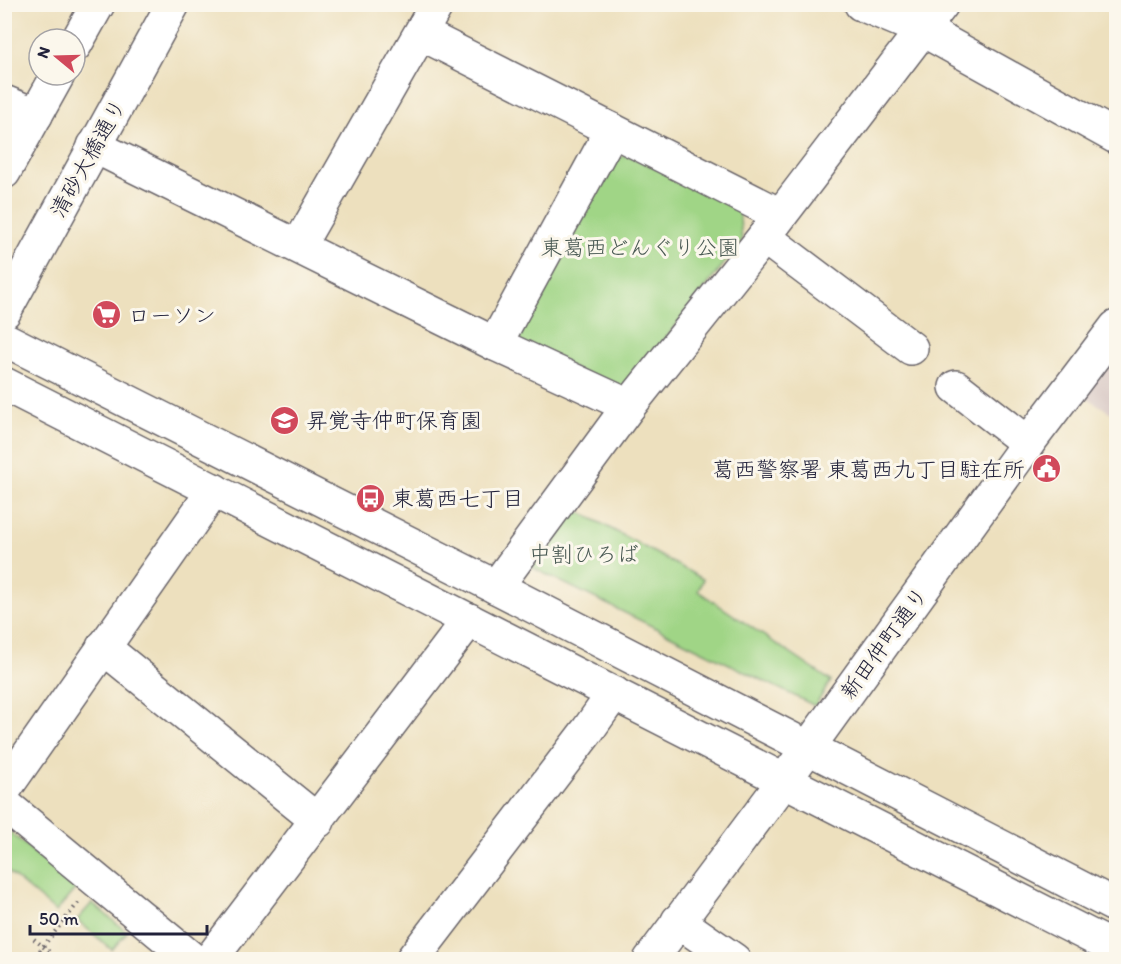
<svg xmlns="http://www.w3.org/2000/svg" width="1121" height="964" font-family="Itim,'Klee One',sans-serif">
	<style>
		.industrial { fill: #d1bfbd }
		.green { fill: #a0d586; stroke: #617c60; stroke-width: 1.5 }
		.lines { fill: none; stroke-linecap: round; stroke-linejoin: round }
		.minor-casing { stroke: #696469; stroke-width: 36 }
		.major-casing { stroke: #696469; stroke-width: 36 }
		.path { stroke: #696469; stroke-width: 4; stroke-dasharray: 1.5 4.5; stroke-linecap: butt }
		.minor { stroke: #fff; stroke-width: 33 }
		.major { stroke: #fff; stroke-width: 33 }
		.labels { text-anchor: middle; dominant-baseline: central; stroke-width: 6; stroke-linejoin: round; paint-order: stroke }
		.street-label { font-size: 22px; fill: #22223b; stroke: #fbf7ec }
		.park-label { font-size: 22px; fill: #485852; stroke: #fbf7ec }
		.poi-label { font-size: 22px; fill: #22223b; stroke: #fbf7ec; text-anchor: start }
	</style>
	<rect width="100%" height="100%" fill="#fbf7ec"/>
	<filter id="ink" filterUnits="userSpaceOnUse"><feTurbulence type="fractalNoise" baseFrequency=".0167" numOctaves="2"/><feDisplacementMap in="SourceGraphic" scale="12" xChannelSelector="R" yChannelSelector="G"/><feConvolveMatrix kernelMatrix="1 2 1 2 8 2 1 2 1" color-interpolation-filters="sRGB"/></filter>
	<filter id="wash" filterUnits="userSpaceOnUse"><feTurbulence type="fractalNoise" baseFrequency=".008" numOctaves="4" result="noise"/><feDisplacementMap in="SourceGraphic" scale="24" xChannelSelector="R" yChannelSelector="G"/><feGaussianBlur stdDeviation="1.35" result="paint"/><feColorMatrix in="noise" values="0 0 0 0 0 0 0 0 0 0 0 0 0 0 0 0 0 1.4 0 .05"/><feComposite in="paint" operator="in"/></filter>
	<g filter="url(#wash)">
		<rect width="100%" height="100%" fill="#ede0be"/>
		<path class="industrial" d="M 1116,351 L 1116,416 L 1084,396 Z"/>
		<g class="green">
			<path d="M 628,155 L 739,208 L 742,241 L 623,393 L 511,338 L 601,161 Z"/>
			<path d="M 571,507 L 703,579 L 698,591 L 831,681 L 815,706 L 531,567 Z"/>
			<path d="M 4,827 L 76,888 L 56,912 L 5,869 Z"/>
			<path d="M 92,903 L 127,932 L 112,950 L 77,920 Z"/>
		</g>
	</g>
	<g filter="url(#ink)">
		<g class="lines">
			<defs>
				<g id="minor">
					<path d="M 861,4 L 923,30 L 1116,137"/>
					<path d="M 422,34 L 780,215"/>
					<path d="M 4,102 L 36,115"/>
					<path d="M 94,146 L 495,344 L 629,406"/>
					<path d="M 764,237 L 911,348"/>
					<path d="M 299,245 L 437,4"/>
					<path d="M 4,339 L 496,587 L 1116,906"/>
					<path d="M 495,344 L 612,130"/>
					<path d="M 4,384 L 1116,949"/>
					<path d="M 956,387 L 1028,443"/>
					<path d="M 496,587 L 629,406 L 764,237 L 942,4"/>
					<path d="M 103,647 L 318,821"/>
					<path d="M 4,790 L 214,490"/>
					<path d="M 4,804 L 193,960"/>
					<path d="M 678,921 L 734,960"/>
					<path d="M 210,960 L 469,620"/>
					<path d="M 412,960 L 588,730 L 614,693"/>
					<path d="M 650,960 L 784,781 L 1028,443 L 1116,327"/>
				</g>
				<g id="major">
					<path d="M 75,45 L 98,4"/>
					<path d="M 4,172 L 58,75"/>
					<path d="M 4,312 L 173,4"/>
				</g>
			</defs>
			<use href="#minor" class="minor-casing"/>
			<use href="#major" class="major-casing"/>
			<g class="path">
				<path d="M 34,939 L 59,960"/>
				<path d="M 32,960 L 79,902"/>
			</g>
			<use href="#minor" class="minor"/>
			<use href="#major" class="major"/>
		</g>
	</g>
	<defs>
		<symbol id="supermarket-disc" viewBox="-11 -11 22 22"><circle r="9.5" fill="#d1495b" stroke="#fbf7ec"/><path d="M-6-5.5h2.5l.6 2H6L4.5 2H-2.5L-4.4-4H-6ZM-1.5 3.2a1.3 1.3 0 1 0 .1 0ZM3 3.2a1.3 1.3 0 1 0 .1 0Z" fill="#fff"/></symbol>
		<symbol id="school-disc" viewBox="-11 -11 22 22"><circle r="9.5" fill="#d1495b" stroke="#fbf7ec"/><path d="M0-5L7-2L0 1L-7-2ZM-4 1L0 2.5L4 1V4Q0 6-4 4Z" fill="#fff"/></symbol>
		<symbol id="civic-disc" viewBox="-11 -11 22 22"><circle r="9.5" fill="#d1495b" stroke="#fbf7ec"/><path d="M-.6-6.5H3V-4.5H.6V-3L4-1V1h2V6H-6V1h2V-1L-.6-3ZM-1.2 2.5V6h2.4V2.5Z" fill="#fff"/></symbol>
		<symbol id="bus-disc" viewBox="-11 -11 22 22"><circle r="9.5" fill="#d1495b" stroke="#fbf7ec"/><path d="M-5-6H5V4H4V6H2V4H-2V6H-4V4H-5ZM-3.5-4V0h7V-4ZM-3.5 1.2v1.5H-2V1.2ZM2 1.2v1.5H3.5V1.2Z" fill="#fff"/></symbol>
	</defs>
	<g fill-rule="evenodd">
		<use href="#supermarket-disc" x="90" y="298" width="33" height="33"/>
		<use href="#school-disc" x="268" y="404" width="33" height="33"/>
		<use href="#civic-disc" x="1030" y="452" width="33" height="33"/>
		<use href="#bus-disc" x="354" y="482" width="33" height="33"/>
	</g>
	<g class="labels">
		<g class="street-label">
			<text transform="translate(88 158) rotate(-61)">清砂大橋通り</text>
			<text transform="translate(884 643) rotate(-54)">新田仲町通り</text>
		</g>
		<g class="park-label">
			<text x="640" y="247">東葛西どんぐり公園</text>
			<text x="584" y="554">中割ひろば</text>
		</g>
		<g class="poi-label">
			<text x="128" y="315">ローソン</text>
			<text x="306" y="420">昇覚寺仲町保育園</text>
			<text x="1025" y="469" text-anchor="end">葛西警察署 東葛西九丁目駐在所</text>
			<text x="392" y="498">東葛西七丁目</text>
		</g>
	</g>
	<rect width="1121" height="964" fill="none" stroke="#fbf7ec" stroke-width="24"/>
	<g transform="translate(57 57) rotate(289)"><circle r="28" fill="#fbf7ec" stroke="#a4a2a5" stroke-width="1.5"/>
	<path d="M0-4.5L10 22L0 15L-10 22Z" fill="#d1495b"/>
	<text y="-9" font-size="16" font-weight="bold" text-anchor="middle" fill="#22223b">N</text>
	</g>
	<path d="M30 925v9h177v-9" fill="none" stroke="#22223b" stroke-width="3"/>
	<text x="39" y="925" font-size="18" fill="#22223b" stroke="#fbf7ec" stroke-width="4.5" paint-order="stroke">50 m</text>
</svg>
